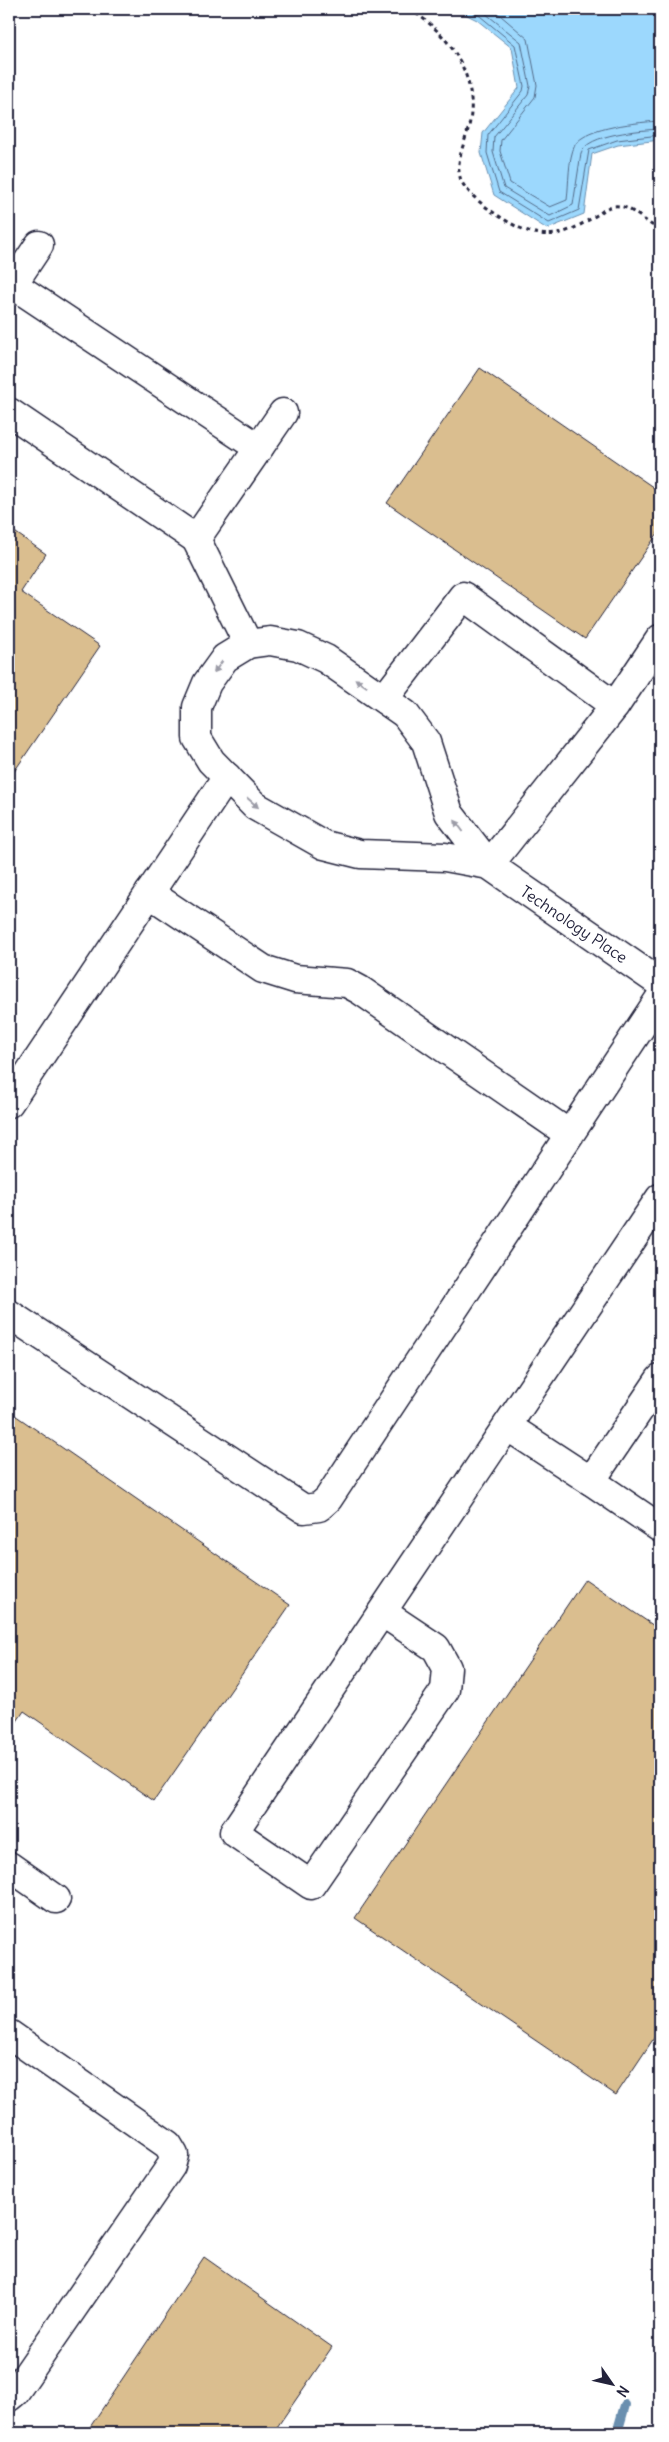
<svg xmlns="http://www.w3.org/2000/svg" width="669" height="2442" font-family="Delius,sans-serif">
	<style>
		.water { fill: #9cd8fd; stroke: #6b8faf }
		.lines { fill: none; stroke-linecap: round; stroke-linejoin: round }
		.shore { stroke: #536b89; stroke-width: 1 }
		.stream { stroke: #6b8faf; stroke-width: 10 }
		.building { fill: #dabe8f; stroke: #22223b }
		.minor-casing { stroke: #22223b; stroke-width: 31 }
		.path { stroke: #22223b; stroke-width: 3; stroke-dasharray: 4 4; stroke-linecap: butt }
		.minor { stroke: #fff; stroke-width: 28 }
		.oneway { fill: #9c9ca7 }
		.labels { text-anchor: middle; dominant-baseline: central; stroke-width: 4; stroke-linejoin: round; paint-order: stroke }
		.street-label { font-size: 16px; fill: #22223b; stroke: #fff }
	</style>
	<rect width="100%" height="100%" fill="#fff"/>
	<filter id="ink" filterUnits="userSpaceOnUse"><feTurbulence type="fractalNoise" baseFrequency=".02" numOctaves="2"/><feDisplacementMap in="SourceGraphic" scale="10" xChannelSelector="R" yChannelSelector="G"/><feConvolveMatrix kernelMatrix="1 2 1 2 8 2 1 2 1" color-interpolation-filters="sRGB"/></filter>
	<g filter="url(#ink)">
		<path class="water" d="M 455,9 L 660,9 L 660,140 L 618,145 L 592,154 L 584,214 L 547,229 L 494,195 L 481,153 L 483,133 L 519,88 L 512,48 L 477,20 Z"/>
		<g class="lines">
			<g class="shore">
				<path d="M 466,9 L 480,16 L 515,45 L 524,86 L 523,91 L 488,135 L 487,153 L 499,192 L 549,223 L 579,210 L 589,150 L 617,140 L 660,135"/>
				<path d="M 480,9 L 521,42 L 530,86 L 528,95 L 494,137 L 493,152 L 504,188 L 550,216 L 573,205 L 581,153 C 587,134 642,130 660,129"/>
				<path d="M 493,9 L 528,39 L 537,85 L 535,97 L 501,140 L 500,151 L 510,183 L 550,207 L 567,200 C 569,185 568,158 575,145 C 585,127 641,122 660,121"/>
			</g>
			<path class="stream" d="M 617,2433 L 625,2405"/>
		</g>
		<g class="building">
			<path d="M 480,368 L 660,492 L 660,530 L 585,639 L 387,503 Z"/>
			<path d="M 9,528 L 46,554 L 21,592 L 100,646 L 9,779 Z"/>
			<path d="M 9,1411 L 290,1605 L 154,1801 L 24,1711 L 9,1733 Z"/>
			<path d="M 585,1579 L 660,1630 L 660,2029 L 616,2095 L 355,1918 Z"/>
			<path d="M 204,2257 L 332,2347 L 273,2433 L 86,2433 Z"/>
		</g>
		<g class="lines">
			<defs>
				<g id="minor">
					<path d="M 9,282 L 259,448"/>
					<path d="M 9,290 L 39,245"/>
					<path d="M 9,412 L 196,539"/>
					<path d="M 248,644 L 196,539 L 283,413"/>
					<path d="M 384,699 L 463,596 L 615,706 L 489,865"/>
					<path d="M 615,706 L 660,639"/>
					<path d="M 489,865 L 445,857 L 360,854 L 324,845 L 255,806 L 211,761 L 197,738 L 197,707 L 207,683 L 225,658 L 248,644 L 270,641 L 298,646 L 326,659 L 405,714 L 426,742 L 449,813 L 489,865 L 660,983"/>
					<path d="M 149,893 L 263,969 L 295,979 L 347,983 L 360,990 L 569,1134"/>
					<path d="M 9,1103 L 227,777"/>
					<path d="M 9,1314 L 304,1509 L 319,1507 L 328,1499 L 660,998"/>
					<path d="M 660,1379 L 591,1481 L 660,1528"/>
					<path d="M 507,1426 L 591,1481"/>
					<path d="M 382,1612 L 436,1648 L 447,1668 L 445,1690 L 311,1885 L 234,1832 L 660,1198"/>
					<path d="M 9,1866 L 56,1899"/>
					<path d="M 9,2034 L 168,2145 L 174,2155 L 171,2166 L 15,2392 L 9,2397"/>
				</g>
			</defs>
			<use href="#minor" class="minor-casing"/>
			<path class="path" d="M 409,9 C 448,32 478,75 470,121 C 467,139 455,159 460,177 C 464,195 504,221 520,228 C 553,242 569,232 597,215 C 602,212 608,206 614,206 C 631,204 645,224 660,229"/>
			<use href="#minor" class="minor"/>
		</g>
		<defs><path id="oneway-solid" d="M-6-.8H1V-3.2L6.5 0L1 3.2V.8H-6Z" transform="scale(1.25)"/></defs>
		<g class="oneway">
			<use href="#oneway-solid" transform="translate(218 667) rotate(127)"/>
			<use href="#oneway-solid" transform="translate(361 683) rotate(-145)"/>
			<use href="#oneway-solid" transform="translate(253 803) rotate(41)"/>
			<use href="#oneway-solid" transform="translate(459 826) rotate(-127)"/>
		</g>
	</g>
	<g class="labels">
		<g class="street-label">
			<text transform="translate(574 924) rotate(34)">Technology Place</text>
		</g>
	</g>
	<rect width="669" height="2442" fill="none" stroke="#fff" stroke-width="30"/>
	<rect x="15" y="15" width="639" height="2412" fill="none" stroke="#22223b" stroke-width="2" filter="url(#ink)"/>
	<g transform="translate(612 2384) rotate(124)" stroke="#ffffff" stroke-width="4" paint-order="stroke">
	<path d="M0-4L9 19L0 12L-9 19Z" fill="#22223b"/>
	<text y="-8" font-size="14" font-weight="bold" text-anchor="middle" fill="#22223b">N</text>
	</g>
</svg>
